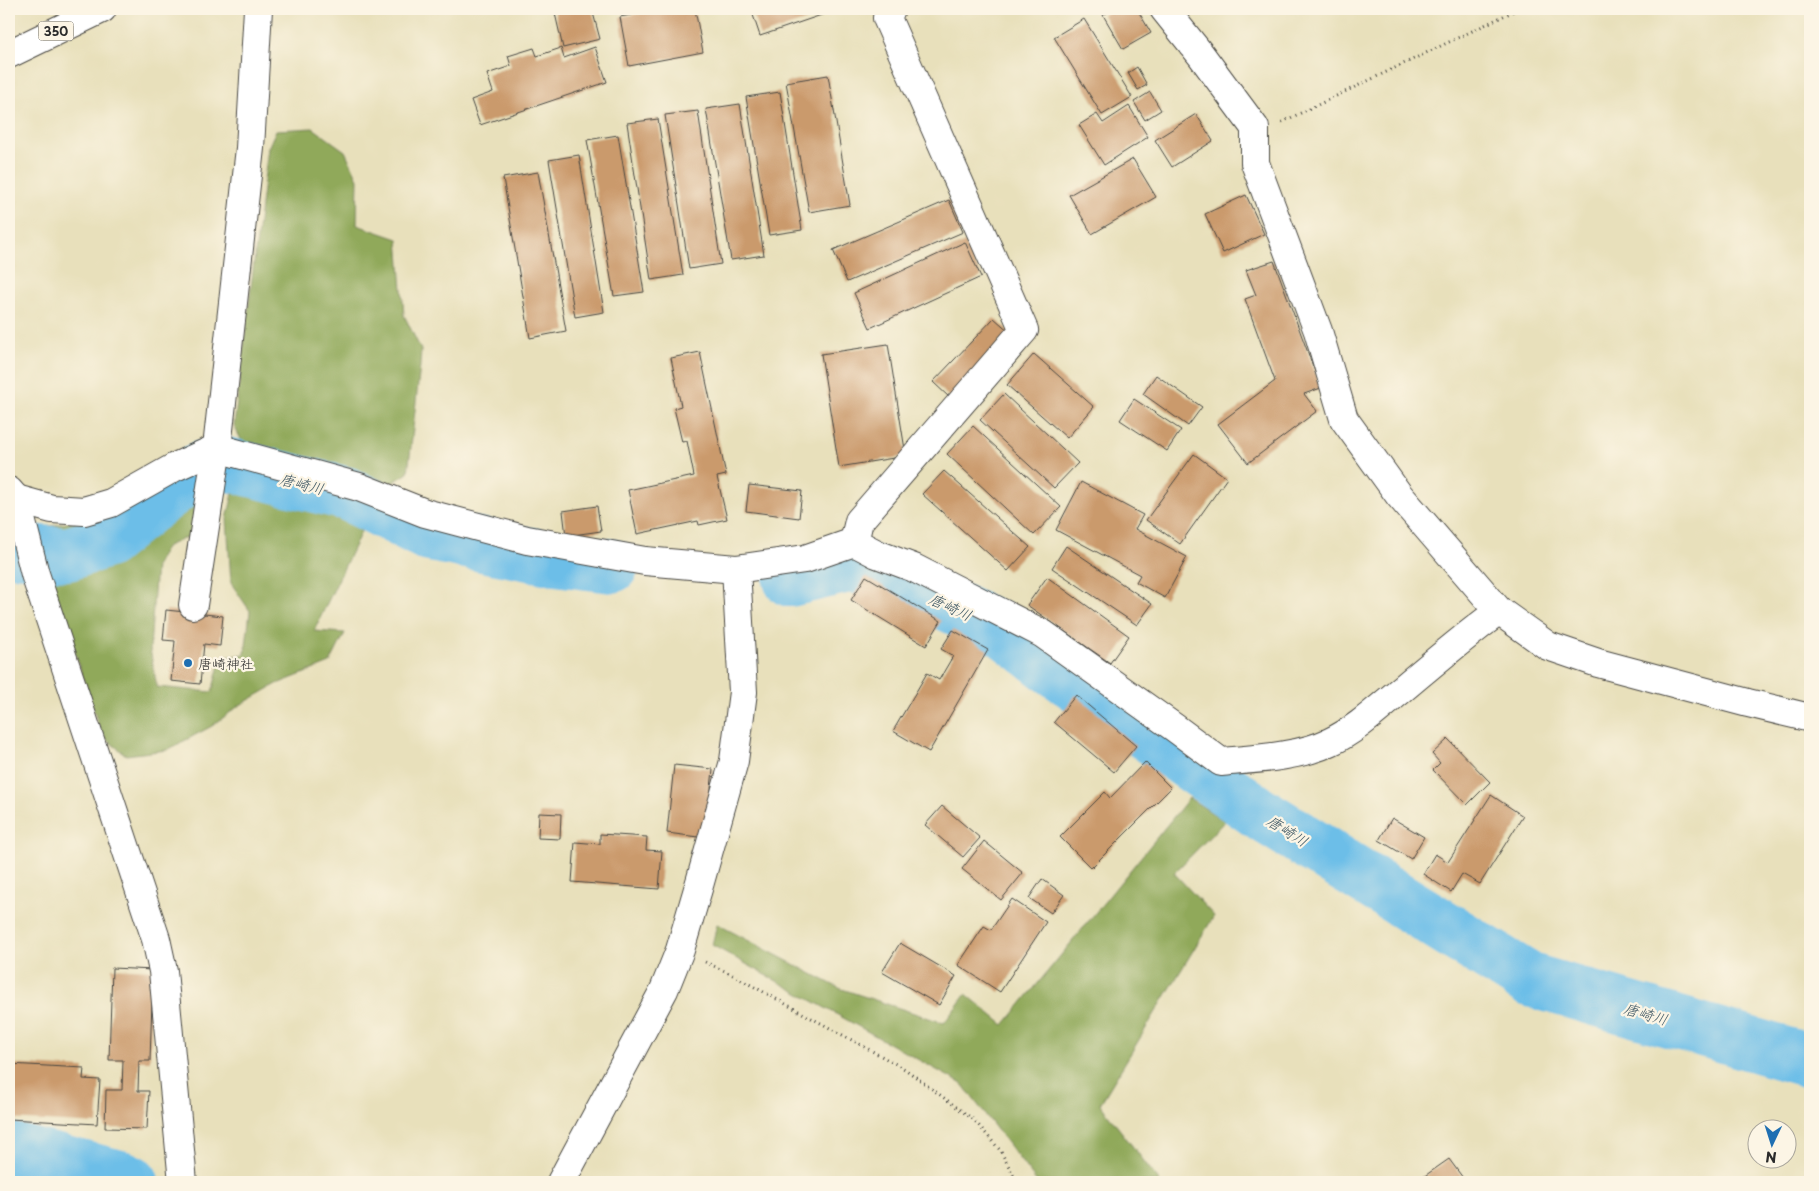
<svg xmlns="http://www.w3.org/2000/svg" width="1819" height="1191" font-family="'Playpen Sans','Klee One',sans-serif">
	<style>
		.forest { fill: #90a95a; stroke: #5e6a42 }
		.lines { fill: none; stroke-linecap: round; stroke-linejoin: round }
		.river { stroke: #6cbee8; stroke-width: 54 }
		.building { fill: #ca9a6c }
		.minor-casing { stroke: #474641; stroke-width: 30 }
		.highway-casing { stroke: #474641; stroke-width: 30 }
		.path { stroke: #474641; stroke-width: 3; stroke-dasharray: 1 4; stroke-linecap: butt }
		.minor { stroke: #fff; stroke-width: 28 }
		.highway { stroke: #fff; stroke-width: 28 }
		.poi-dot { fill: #1f6fb2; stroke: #fcf5e5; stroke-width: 2 }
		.labels { text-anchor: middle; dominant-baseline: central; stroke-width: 4.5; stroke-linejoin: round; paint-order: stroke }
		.shield { fill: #fcf5e5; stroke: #6a6863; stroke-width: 1 }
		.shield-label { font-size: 12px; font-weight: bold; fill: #2b2b2b }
		.poi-label { font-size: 14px; fill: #2b2b2b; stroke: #fcf5e5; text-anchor: start }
		.water-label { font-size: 15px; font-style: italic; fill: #3e5764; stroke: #fcf5e5 }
	</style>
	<rect width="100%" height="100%" fill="#fcf5e5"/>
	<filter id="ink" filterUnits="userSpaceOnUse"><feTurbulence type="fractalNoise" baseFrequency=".02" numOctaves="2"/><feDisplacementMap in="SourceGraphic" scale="10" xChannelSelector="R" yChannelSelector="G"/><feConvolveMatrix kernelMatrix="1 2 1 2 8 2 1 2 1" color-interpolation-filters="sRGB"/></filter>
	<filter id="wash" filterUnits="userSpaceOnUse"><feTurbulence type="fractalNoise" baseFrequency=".0096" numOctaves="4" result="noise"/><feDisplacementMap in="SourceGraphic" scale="20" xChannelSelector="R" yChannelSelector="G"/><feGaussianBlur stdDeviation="1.12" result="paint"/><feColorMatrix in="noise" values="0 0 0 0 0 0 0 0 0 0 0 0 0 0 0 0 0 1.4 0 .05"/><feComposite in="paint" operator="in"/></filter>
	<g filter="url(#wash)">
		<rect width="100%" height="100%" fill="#e8e0bb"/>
		<g class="forest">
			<path d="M 313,128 L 345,151 L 358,179 L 357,225 L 398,239 L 404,315 L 421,350 L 420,366 L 408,473 L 392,483 L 244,445 L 234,426 L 268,148 L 276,130 Z"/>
			<path d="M 197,485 L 200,504 L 190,536 L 167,546 L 156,565 L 150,649 L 157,687 L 212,692 L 221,658 L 245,654 L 250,611 L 231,583 L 227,519 L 235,485 L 348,507 L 361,532 L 314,631 L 345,633 L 330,663 L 277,684 L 240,705 L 212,726 L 167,750 L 126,755 L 102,736 L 35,529 L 120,513 L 159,516 L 185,490 Z"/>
			<path d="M 1189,798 L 1225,821 L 1174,873 L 1214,916 L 1100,1104 L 1160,1182 L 1037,1182 L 962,1084 L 712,945 L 717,924 L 839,988 L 944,1023 L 966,994 L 1004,1025 Z"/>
		</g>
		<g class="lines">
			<g class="river">
				<path d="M 9,548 L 13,550 L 68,554 L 107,541 L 145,510 L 201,468 L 226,464 L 348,494 L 430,535 L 555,559 L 612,566"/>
				<path d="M 790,580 L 853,565 L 898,581 L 1004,631 L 1048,665 L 1261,814 L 1530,980 L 1810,1061"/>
				<path d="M 9,1149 L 124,1178 L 132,1182"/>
			</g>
		</g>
		<g id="blocks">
			<g class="building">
				<path d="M 554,9 L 592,9 L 600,39 L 563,48 Z"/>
				<path d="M 663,9 L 695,9 L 703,52 L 629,66 L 620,17 Z"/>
				<path d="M 751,9 L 839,9 L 760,36 Z"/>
				<path d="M 1113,9 L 1137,9 L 1151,33 L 1123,49 L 1103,15 Z"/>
				<path d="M 1084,19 L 1132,97 L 1102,115 L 1054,37 Z"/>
				<path d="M 595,47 L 607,82 L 480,125 L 471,100 L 493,92 L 487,74 L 511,66 L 508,56 L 534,48 L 537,56 L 561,48 L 564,58 Z"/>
				<path d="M 1137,67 L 1147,85 L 1138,90 L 1128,73 Z"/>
				<path d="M 828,75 L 850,205 L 809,212 L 786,82 Z"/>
				<path d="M 780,92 L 802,230 L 769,235 L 746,97 Z"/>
				<path d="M 1150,92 L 1161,110 L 1145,120 L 1134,102 Z"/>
				<path d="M 740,104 L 764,255 L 731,260 L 706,109 Z"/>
				<path d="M 1129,106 L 1148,137 L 1104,165 L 1079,125 L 1097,114 L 1103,123 Z"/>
				<path d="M 698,111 L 721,264 L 689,269 L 665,115 Z"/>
				<path d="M 1196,114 L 1213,141 L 1172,167 L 1155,140 Z"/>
				<path d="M 658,119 L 683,275 L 651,280 L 627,123 Z"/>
				<path d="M 618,135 L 644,292 L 614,296 L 587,140 Z"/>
				<path d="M 579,155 L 604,312 L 575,317 L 549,160 Z"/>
				<path d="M 1133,159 L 1156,197 L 1092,234 L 1069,195 Z"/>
				<path d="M 538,172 L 566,331 L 530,338 L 503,178 Z"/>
				<path d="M 1246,195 L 1264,234 L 1223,253 L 1205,214 Z"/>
				<path d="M 949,200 L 963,232 L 847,282 L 833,250 Z"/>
				<path d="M 965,242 L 981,277 L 870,328 L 854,293 Z"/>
				<path d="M 1274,261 L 1321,388 L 1304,394 L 1317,411 L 1248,463 L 1218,424 L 1275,381 L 1245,299 L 1256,295 L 1246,270 Z"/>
				<path d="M 994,318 L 1011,333 L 950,398 L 933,382 Z"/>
				<path d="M 888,344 L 906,456 L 839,467 L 821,354 Z"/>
				<path d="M 700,352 L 726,475 L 717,477 L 727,519 L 699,525 L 698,521 L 637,534 L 628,490 L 694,476 L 687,441 L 682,442 L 674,408 L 681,406 L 671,358 Z"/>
				<path d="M 1034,354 L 1094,407 L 1067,438 L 1007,385 Z"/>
				<path d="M 1156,375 L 1202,407 L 1188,426 L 1143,394 Z"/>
				<path d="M 1004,394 L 1078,463 L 1054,488 L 980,420 Z"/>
				<path d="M 1134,399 L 1181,430 L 1167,451 L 1120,420 Z"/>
				<path d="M 973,426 L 1061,507 L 1034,535 L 947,454 Z"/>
				<path d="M 1194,454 L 1227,478 L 1180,544 L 1146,520 Z"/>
				<path d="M 944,471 L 1030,547 L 1008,571 L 922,494 Z"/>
				<path d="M 1081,482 L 1143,515 L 1135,529 L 1187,557 L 1165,598 L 1136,582 L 1140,575 L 1056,530 Z"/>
				<path d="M 749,485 L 802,491 L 799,518 L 746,511 Z"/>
				<path d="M 597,506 L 601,531 L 566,536 L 563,511 Z"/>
				<path d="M 1066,546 L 1152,604 L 1137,625 L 1052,568 Z"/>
				<path d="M 866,576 L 941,621 L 926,646 L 851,600 Z"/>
				<path d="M 1047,577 L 1129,636 L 1110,663 L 1027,605 Z"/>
				<path d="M 166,610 L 223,616 L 220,646 L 204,644 L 200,684 L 171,681 L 175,641 L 163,640 Z"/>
				<path d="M 953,630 L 988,650 L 929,752 L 893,731 L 927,673 L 939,680 L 953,656 L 941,649 Z"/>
				<path d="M 1076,695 L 1136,746 L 1114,772 L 1054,722 Z"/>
				<path d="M 1448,739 L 1490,782 L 1467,805 L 1433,770 L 1440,763 L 1432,754 Z"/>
				<path d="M 1145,762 L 1171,788 L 1091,868 L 1060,837 L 1105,792 L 1110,798 Z"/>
				<path d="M 674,765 L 713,769 L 706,838 L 667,833 Z"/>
				<path d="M 1491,795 L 1523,816 L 1480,884 L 1462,874 L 1451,892 L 1423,874 L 1435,854 L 1448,862 Z"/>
				<path d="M 942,806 L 980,838 L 963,857 L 925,825 Z"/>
				<path d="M 539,813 L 561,814 L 560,839 L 538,838 Z"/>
				<path d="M 1392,818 L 1424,837 L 1411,859 L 1379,840 Z"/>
				<path d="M 600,834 L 647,837 L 646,850 L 662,851 L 659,889 L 572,882 L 575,842 L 600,844 Z"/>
				<path d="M 984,841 L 1023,873 L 1001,900 L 962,869 Z"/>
				<path d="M 1042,879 L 1064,895 L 1051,913 L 1029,898 Z"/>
				<path d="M 1012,899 L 1046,922 L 1000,992 L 958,965 L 984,926 L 991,930 Z"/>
				<path d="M 900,943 L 956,976 L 939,1005 L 882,972 Z"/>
				<path d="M 112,968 L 153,970 L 150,1061 L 139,1061 L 138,1091 L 149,1091 L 147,1129 L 105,1128 L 106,1090 L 122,1090 L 123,1060 L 109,1060 Z"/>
				<path d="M 9,1064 L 84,1068 L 83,1079 L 100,1080 L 97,1124 L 9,1119 Z"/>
				<path d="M 1449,1159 L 1466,1182 L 1416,1182 Z"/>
			</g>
		</g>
	</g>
	<g filter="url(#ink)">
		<use href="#blocks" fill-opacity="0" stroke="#474641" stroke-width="1"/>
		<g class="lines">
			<defs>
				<g id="minor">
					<path d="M 1164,9 L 1201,55 L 1255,128 L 1255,163 L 1318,331 L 1344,419 L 1399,495 L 1499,611 L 1548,646 L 1598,663 L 1748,703 L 1810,718"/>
					<path d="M 9,491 L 16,499 L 35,574 L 156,939 L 163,971 L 183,1182"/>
					<path d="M 16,499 L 52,509 L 84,511 L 111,503 L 175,467 L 217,448 L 359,487 L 425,513 L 527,540 L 645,561 L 736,569 L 805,559 L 854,542 L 877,554 L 914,568 L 1043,634 L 1175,728 L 1221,762 C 1254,759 1299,757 1330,742 C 1356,730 1378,709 1401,690 C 1433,663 1465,636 1499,611"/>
					<path d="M 854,542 L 859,521 L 1024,330 L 887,18 L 891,9"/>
					<path d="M 193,605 L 217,448 L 250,148 L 258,9"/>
					<path d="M 561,1182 L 664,990 L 680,950 L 700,882 L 734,761 L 743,692 L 736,569"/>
				</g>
				<path id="highway" d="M 9,54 L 102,9"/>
			</defs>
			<use href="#minor" class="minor-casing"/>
			<use href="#highway" class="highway-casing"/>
			<g class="path">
				<path d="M 1282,122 L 1518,9"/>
				<path d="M 705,962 L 727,972 L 905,1069 L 974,1120 L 1000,1150 L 1017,1182"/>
			</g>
			<use href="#minor" class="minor"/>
			<use href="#highway" class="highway"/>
		</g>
	</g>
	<circle class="poi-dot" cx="188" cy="663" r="5"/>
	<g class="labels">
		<rect class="shield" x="38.5" y="21.5" width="35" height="19" rx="4"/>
		<g class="shield-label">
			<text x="56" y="31">350</text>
		</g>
		<g class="poi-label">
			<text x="198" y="663">唐崎神社</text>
		</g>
		<g class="water-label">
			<text transform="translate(302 483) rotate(14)">唐崎川</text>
			<text transform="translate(951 606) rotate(25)">唐崎川</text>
			<text transform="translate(1288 830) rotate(32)">唐崎川</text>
			<text transform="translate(1646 1013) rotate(16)">唐崎川</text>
		</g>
	</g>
	<rect width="1819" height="1191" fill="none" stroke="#fcf5e5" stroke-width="30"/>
	<g transform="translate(1772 1144) rotate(184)"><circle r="24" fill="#fcf5e5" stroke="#a8a49b"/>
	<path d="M0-4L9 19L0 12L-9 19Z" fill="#1f6fb2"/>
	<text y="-8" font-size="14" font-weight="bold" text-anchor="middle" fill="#2b2b2b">N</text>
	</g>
</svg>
